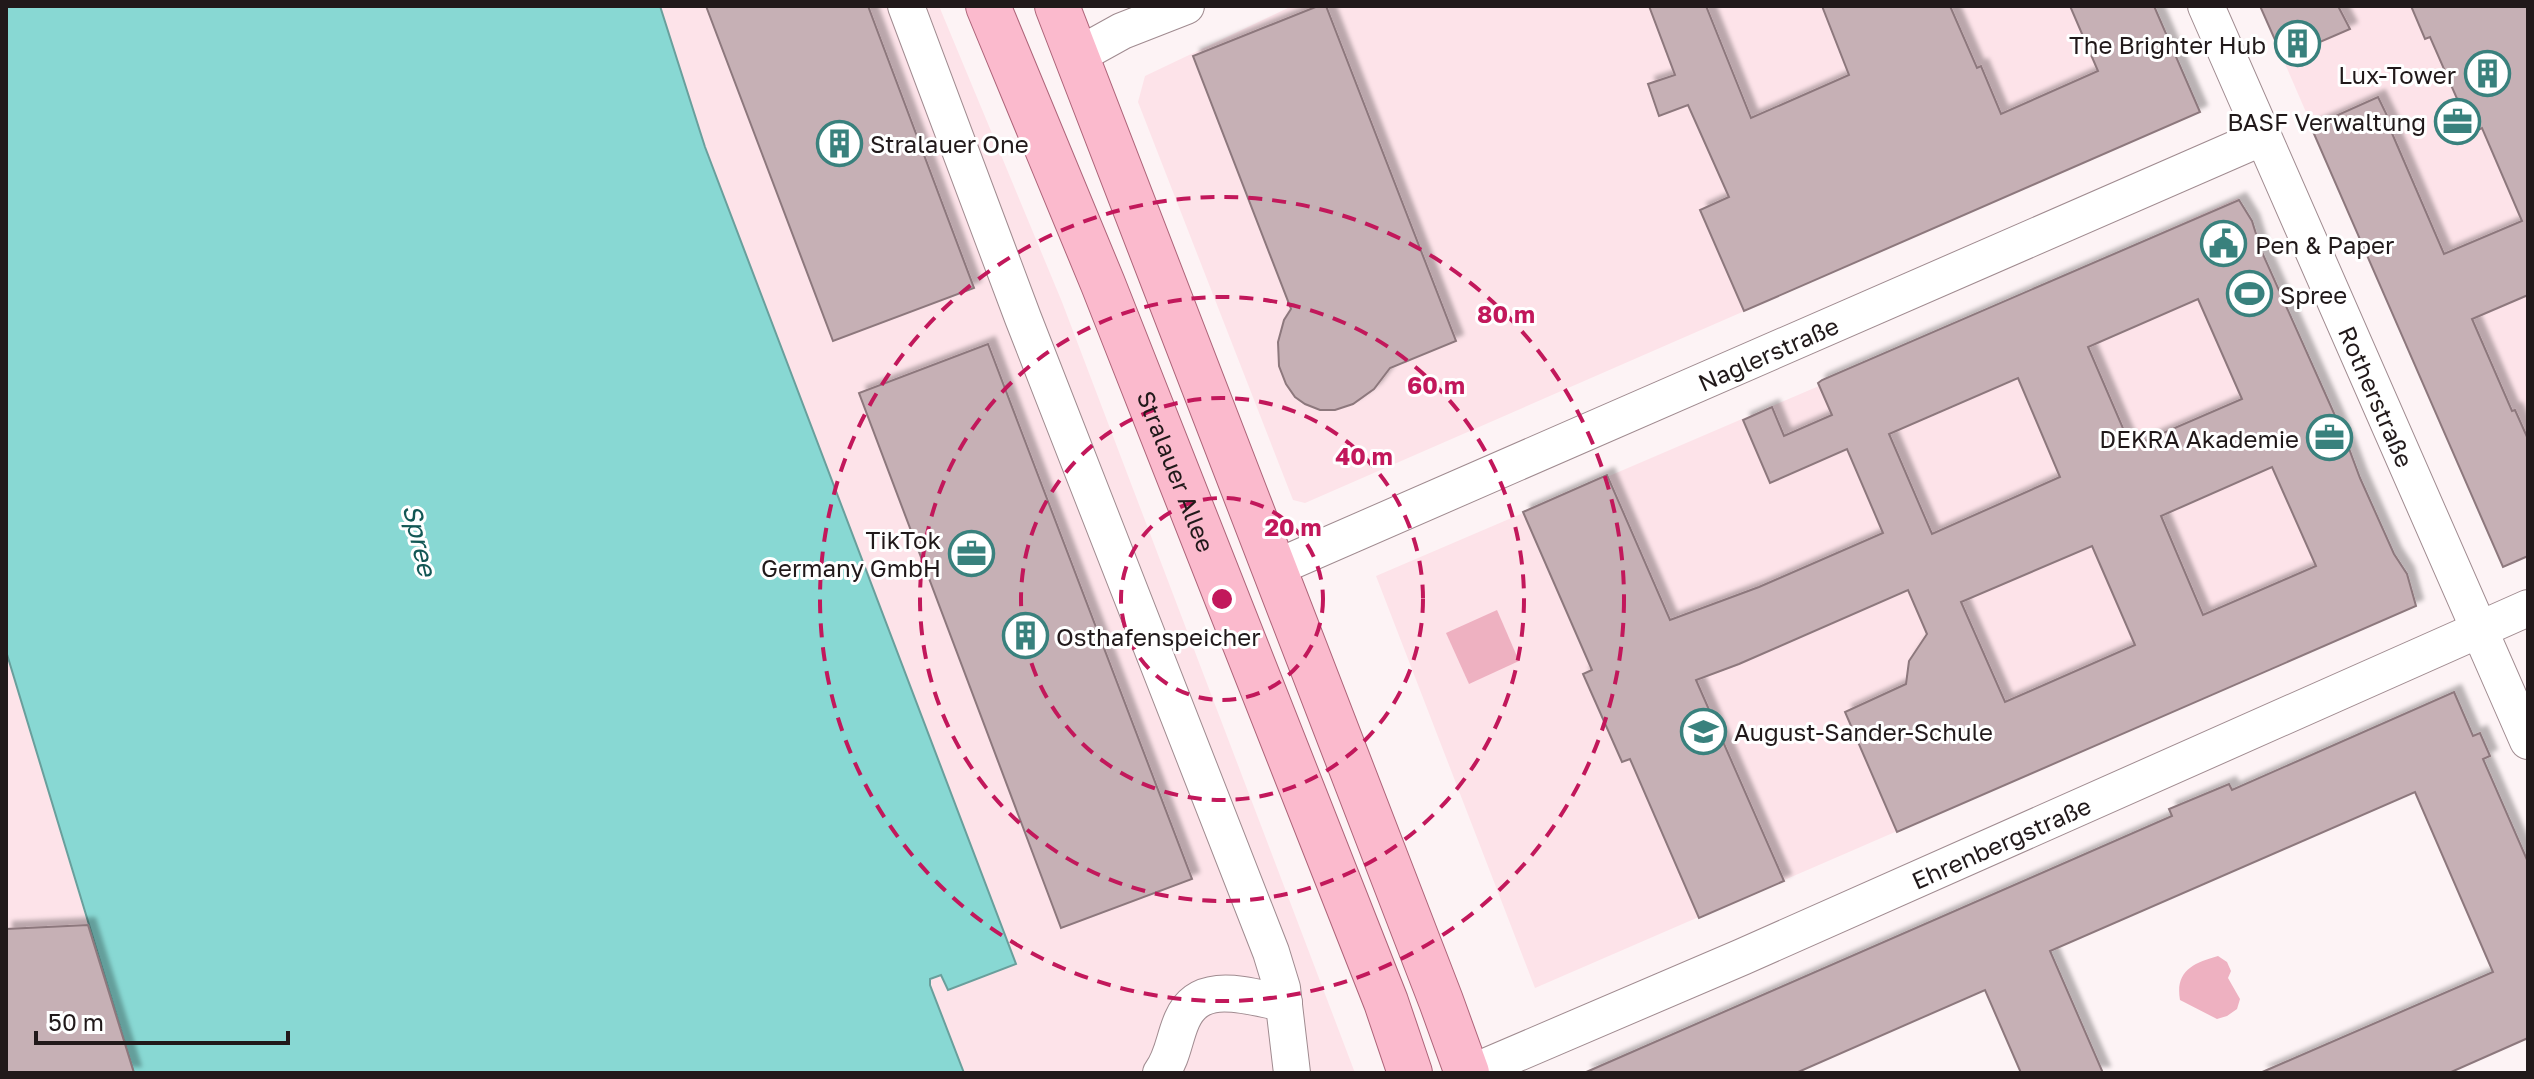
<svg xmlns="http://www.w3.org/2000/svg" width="2534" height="1079" font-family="'Golos Text',sans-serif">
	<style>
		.built { fill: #fde3e9 }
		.green { fill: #eeb1c1 }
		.water { fill: #88d8d3; stroke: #699f9c; stroke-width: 2 }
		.building { fill: #c6b0b5; stroke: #8d787d; stroke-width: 2; fill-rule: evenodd; filter: url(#shadow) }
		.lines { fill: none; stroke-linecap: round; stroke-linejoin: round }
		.minor-casing { stroke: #a08b90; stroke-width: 38 }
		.major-casing { stroke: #ad6479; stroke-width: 46 }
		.minor { stroke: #fff; stroke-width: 36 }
		.major { stroke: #fbbacd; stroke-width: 44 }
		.ring { fill: none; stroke: #c2185b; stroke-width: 4; stroke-dasharray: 14 10 }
		.labels { text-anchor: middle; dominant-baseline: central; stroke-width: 6; stroke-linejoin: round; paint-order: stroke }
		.poi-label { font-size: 24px; fill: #21191a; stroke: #fff; text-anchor: end }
		.street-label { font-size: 24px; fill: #21191a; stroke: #fff }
		.water-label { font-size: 26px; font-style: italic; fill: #125754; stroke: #fff }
		.centre { fill: #c2185b; stroke: #fff; stroke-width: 4 }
		.ring-label { font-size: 24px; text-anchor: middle; font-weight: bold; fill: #c2185b; stroke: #fff; stroke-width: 6; stroke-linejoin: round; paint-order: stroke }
	</style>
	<defs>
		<filter id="shadow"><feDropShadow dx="7" dy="-7" stdDeviation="2" flood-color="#0004"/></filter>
	</defs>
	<rect width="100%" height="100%" fill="#fdf3f5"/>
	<g class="built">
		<path d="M 660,6 L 939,6 L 1062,302 L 1355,1073 L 964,1073 L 930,985 L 930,979 L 940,975 L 948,990 L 1016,964 L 705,147 Z"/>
		<path d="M 1292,6 L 2154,6 L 2200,112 L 1305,503 L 1293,500 L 1138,102 L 1145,76 Z"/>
		<path d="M 2260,6 L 2528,6 L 2528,556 L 2503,567 Z"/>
		<path d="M 2238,198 L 2252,221 L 2261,251 L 2345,438 L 2350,454 L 2393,553 L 2407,574 L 2416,606 L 1535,988 L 1376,576 L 1819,386 Z"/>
		<path d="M 6,651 L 88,925 L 6,1073 Z"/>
	</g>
	<g class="green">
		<path d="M 1497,610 L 1519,661 L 1469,684 L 1446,633 Z"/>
		<path d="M 2218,956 L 2227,962 L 2231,971 L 2228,978 L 2240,999 L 2237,1009 L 2227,1016 L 2217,1019 L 2180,1000 C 2175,971 2193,963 2218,956 Z"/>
	</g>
	<path class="water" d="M 6,6 L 660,6 L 705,147 L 1016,964 L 948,990 L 941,975 L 930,979 L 930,985 L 964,1073 L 134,1073 L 6,651 Z"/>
	<g class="building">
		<path d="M 706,6 L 868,6 L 974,288 L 833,341 Z"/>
		<path d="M 1318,6 L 1326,6 L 1456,341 L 1390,368 L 1374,389 L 1353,404 L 1335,410 L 1320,410 L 1305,404 L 1295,397 L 1286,384 L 1279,366 L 1278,342 L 1284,320 L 1291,309 L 1193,56 Z"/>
		<path d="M 1649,6 L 1706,6 L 1751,118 L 1849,75 L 1822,6 L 1950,6 L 1977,68 L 1981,66 L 2001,114 L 2098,71 L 2070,6 L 2154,6 L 2200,112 L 1744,311 L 1700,210 L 1729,197 L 1688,105 L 1659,116 L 1648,84 L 1675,75 Z"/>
		<path d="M 2260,6 L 2338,6 L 2350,29 L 2283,58 Z"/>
		<path d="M 2411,6 L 2528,6 L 2528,295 L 2472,319 L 2512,411 L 2515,410 L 2528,439 L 2528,556 L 2503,567 L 2311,127 L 2378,97 L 2394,130 L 2391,131 L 2444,254 L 2522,221 L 2482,128 L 2472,133 L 2430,37 L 2425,39 Z"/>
		<path d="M 2239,200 L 2252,221 L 2261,250 L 2345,438 L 2360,478 L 2394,554 L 2407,574 L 2416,606 L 1897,832 L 1845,712 L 1906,684 L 1909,661 L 1927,634 L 1908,590 L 1739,664 L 1696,680 L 1784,881 L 1699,918 L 1630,759 L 1622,762 L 1583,674 L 1592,670 L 1523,512 L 1607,475 L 1670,620 L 1759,587 L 1883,533 L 1847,449 L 1770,483 L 1743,420 L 1772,407 L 1784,436 L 1832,415 L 1818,383 L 1822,380 ZM 2198,299 L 2242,399 L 2131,447 L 2088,347 ZM 2018,378 L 2060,477 L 1932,534 L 1889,434 ZM 2272,467 L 2316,566 L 2203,615 L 2161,516 ZM 2092,546 L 2135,645 L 2005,702 L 1961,602 Z"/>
		<path d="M 988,344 L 1192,879 L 1061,928 L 859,393 Z"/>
		<path d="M 2454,692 L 2473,736 L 2480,733 L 2490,756 L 2483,759 L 2528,862 L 2528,1038 L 2449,1073 L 2260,1073 L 2493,972 L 2415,792 L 2050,951 L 2103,1073 L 2021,1073 L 1985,990 L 1796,1073 L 1584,1073 L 2172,816 L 2169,809 L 2229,784 L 2232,790 Z"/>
		<path d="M 88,925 L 134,1073 L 6,1073 L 6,929 Z"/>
	</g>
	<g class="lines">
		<defs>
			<g id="minor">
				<path d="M 906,6 L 1023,318 L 1271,952 L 1282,988 L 1292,1073"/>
				<path id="s1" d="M 2206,6 L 2528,741"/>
				<path d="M 1075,57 L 1122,31 L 1186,6"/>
				<path id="s2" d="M 1273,569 L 2263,137"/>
				<path d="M 1161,1073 C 1173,1057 1174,1038 1182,1020 C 1200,978 1249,997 1284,1003"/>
				<path id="s3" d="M 1471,1073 L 1742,957 L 2528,608"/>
			</g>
			<g id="major">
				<path id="s4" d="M 988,6 L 1103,284 L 1386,1002 L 1410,1073"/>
				<path d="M 1057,6 L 1441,1001 L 1467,1073"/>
			</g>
		</defs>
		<use href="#minor" class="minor-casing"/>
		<use href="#major" class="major-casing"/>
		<use href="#minor" class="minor"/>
		<use href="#major" class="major"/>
	</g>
	<g class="ring">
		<circle cx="1222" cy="599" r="101"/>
		<circle cx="1222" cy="599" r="201"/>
		<circle cx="1222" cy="599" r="302"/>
		<circle cx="1222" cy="599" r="402"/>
	</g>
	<defs>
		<symbol id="building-ring" viewBox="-11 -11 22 22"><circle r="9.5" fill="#fff" stroke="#39817d" stroke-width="1.5"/><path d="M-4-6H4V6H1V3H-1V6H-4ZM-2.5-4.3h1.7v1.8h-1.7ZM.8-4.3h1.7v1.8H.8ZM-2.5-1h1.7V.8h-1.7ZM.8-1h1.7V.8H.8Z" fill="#39817d"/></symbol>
		<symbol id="office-ring" viewBox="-11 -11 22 22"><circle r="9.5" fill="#fff" stroke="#39817d" stroke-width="1.5"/><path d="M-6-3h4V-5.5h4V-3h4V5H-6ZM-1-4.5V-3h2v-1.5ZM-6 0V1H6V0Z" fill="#39817d"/></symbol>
		<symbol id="civic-ring" viewBox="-11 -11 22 22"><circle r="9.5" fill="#fff" stroke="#39817d" stroke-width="1.5"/><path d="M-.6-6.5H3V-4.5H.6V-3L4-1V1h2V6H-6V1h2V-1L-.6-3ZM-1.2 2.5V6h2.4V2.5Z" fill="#39817d"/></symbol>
		<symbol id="stadium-ring" viewBox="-11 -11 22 22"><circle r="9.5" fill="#fff" stroke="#39817d" stroke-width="1.5"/><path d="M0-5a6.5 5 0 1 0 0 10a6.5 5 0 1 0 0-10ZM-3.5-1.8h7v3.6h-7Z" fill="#39817d"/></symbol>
		<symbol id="university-ring" viewBox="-11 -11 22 22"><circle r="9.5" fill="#fff" stroke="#39817d" stroke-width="1.5"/><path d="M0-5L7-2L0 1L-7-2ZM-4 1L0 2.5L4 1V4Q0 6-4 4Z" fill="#39817d"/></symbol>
	</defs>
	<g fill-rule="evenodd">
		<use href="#building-ring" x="2272" y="18" width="51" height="51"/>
		<use href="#building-ring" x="2462" y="48" width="51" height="51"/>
		<use href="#office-ring" x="2432" y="96" width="51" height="51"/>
		<use href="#building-ring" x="814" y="118" width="51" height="51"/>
		<use href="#civic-ring" x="2198" y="218" width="51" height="51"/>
		<use href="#stadium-ring" x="2224" y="268" width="51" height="51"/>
		<use href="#office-ring" x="2304" y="412" width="51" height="51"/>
		<use href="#office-ring" x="946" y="528" width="51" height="51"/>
		<use href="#building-ring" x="1000" y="610" width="51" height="51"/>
		<use href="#university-ring" x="1678" y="706" width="51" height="51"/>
	</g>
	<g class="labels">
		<g class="poi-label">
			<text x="2266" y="44">The Brighter Hub</text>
			<text x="2456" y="74">Lux-Tower</text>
			<text x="2426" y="121">BASF Verwaltung</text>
			<text x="870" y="143" text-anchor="start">Stralauer One</text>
			<text x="2255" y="244" text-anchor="start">Pen &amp; Paper</text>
			<text x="2280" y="294" text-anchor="start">Spree</text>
			<text x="2299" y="438">DEKRA Akademie</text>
			<text x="941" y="539">TikTok<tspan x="941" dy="28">Germany GmbH</tspan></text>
			<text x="1056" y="636" text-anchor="start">Osthafenspeicher</text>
			<text x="1734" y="731" text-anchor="start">August-Sander-Schule</text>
		</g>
		<g class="street-label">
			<text stroke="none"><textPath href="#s2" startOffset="540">Naglerstraße</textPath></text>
			<text stroke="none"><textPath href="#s1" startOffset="426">Rotherstraße</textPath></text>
			<text stroke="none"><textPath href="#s4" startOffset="502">Stralauer Allee</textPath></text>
			<text stroke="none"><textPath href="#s3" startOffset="578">Ehrenbergstraße</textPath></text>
		</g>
		<g class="water-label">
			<text transform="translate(420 540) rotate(77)">Spree</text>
		</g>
	</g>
	<circle cx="1222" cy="599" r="12" class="centre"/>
	<g class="ring-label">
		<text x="1506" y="323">80 m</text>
		<text x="1436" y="394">60 m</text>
		<text x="1364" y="465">40 m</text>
		<text x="1293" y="536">20 m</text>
	</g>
	<rect width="2534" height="1079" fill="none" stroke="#21191a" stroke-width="16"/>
	<path d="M36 1031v12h252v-12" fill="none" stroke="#21191a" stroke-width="4"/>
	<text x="48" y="1031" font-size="24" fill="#21191a" stroke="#ffffff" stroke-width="6" paint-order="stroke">50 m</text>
</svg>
